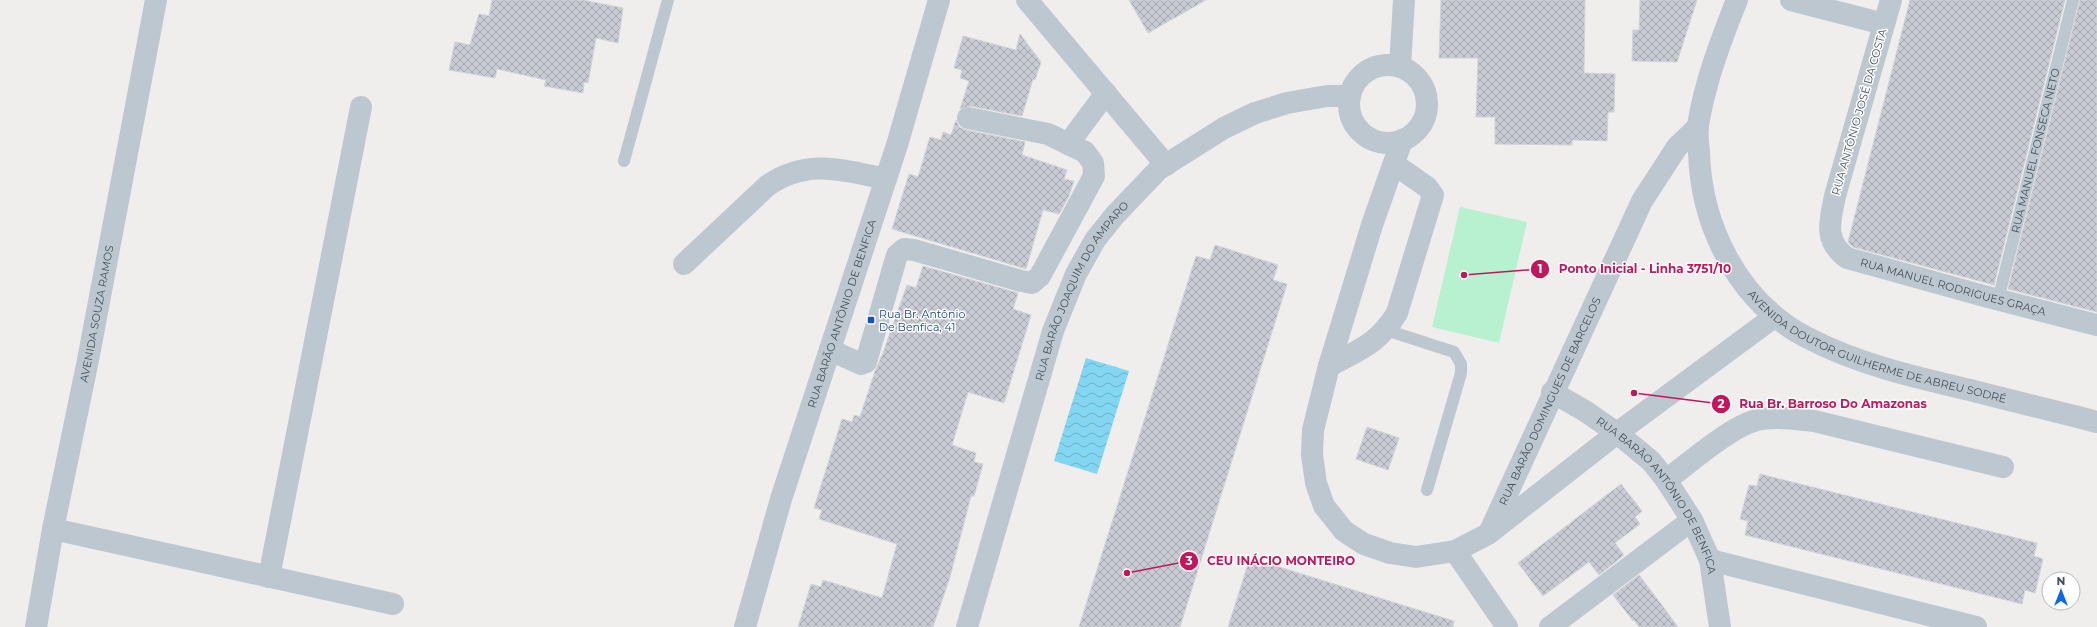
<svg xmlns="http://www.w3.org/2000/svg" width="2097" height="627" font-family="Montserrat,sans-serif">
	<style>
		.pitch { fill: #b7f1d0 }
		.water { fill: url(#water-waves) }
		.building { fill: url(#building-cross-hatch); stroke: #d0d3d9 }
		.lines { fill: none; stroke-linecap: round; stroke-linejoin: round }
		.service { stroke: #bcc7d0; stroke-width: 12 }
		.minor { stroke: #bcc7d0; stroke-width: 22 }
		.tertiary { stroke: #bcc7d0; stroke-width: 22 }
		.transit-dot { fill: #1a4fb4; stroke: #fff; stroke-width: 1.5 }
		.labels { text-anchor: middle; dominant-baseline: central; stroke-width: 3; stroke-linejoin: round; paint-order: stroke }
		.street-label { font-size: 11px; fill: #44505b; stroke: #fff }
		.transit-label { font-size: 11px; fill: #164399; stroke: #fff; text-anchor: start }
		.leader { fill: none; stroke: #c2185b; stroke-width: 1.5 }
		.callout-dot { fill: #c2185b; stroke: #fff; stroke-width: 1.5 }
		.mark-label { font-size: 12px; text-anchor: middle; font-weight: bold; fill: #fff }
		.callout-label { font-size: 12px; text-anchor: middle; font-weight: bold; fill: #c2185b; stroke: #fff; stroke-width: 3; stroke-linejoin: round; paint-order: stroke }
	</style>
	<defs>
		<pattern id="water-waves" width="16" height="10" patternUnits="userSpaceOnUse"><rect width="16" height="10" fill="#82d6f1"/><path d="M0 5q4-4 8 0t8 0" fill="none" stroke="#6cb0c6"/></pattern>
		<pattern id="building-cross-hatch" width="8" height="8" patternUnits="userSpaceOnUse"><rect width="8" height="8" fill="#c8cbd3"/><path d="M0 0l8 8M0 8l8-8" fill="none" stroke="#a4a7ae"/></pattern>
	</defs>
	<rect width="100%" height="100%" fill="#f0eded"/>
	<path class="pitch" d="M 1460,207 L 1527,222 L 1499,343 L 1432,327 Z"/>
	<path class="water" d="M 1086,358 L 1129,371 L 1097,474 L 1054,461 Z"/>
	<g class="building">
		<path d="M 492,0 L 583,0 L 623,8 L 618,43 L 596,38 L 588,83 L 584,82 L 583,93 L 544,86 L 546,80 L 497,69 L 495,78 L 449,70 L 455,42 L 470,45 L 479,14 L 489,16 Z"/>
		<path d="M 1129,0 L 1206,0 L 1148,33 Z"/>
		<path d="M 1441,0 L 1585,0 L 1584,73 L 1615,74 L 1614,112 L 1608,112 L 1607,141 L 1572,140 L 1572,145 L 1495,144 L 1495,117 L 1476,117 L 1478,58 L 1439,58 Z"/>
		<path d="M 1640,0 L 1697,0 L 1677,62 L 1632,61 L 1633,30 L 1639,30 Z"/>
		<path d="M 1910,0 L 2065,0 L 1994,285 L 1853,247 L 1848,242 Z"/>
		<path d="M 2080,0 L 2097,0 L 2097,312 L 2008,289 Z"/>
		<path d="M 1020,34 L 1041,62 L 1035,80 L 1033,79 L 1022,116 L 970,106 L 960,109 L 969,81 L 960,78 L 962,70 L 954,68 L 963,36 L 1016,50 Z"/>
		<path d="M 956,120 L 959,127 L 966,130 L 1025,142 L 1022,155 L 1067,170 L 1064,179 L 1074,181 L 1069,196 L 1059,214 L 1043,210 L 1026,269 L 892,229 L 909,174 L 918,177 L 930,137 L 941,140 L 943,132 L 951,135 Z"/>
		<path d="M 1215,245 L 1278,265 L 1273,280 L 1287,284 L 1180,627 L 1079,627 L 1196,256 L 1210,260 Z"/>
		<path d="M 923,266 L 1018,293 L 1013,309 L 1031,315 L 1004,403 L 968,392 L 952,445 L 976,453 L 974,462 L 983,464 L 974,496 L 971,496 L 950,577 L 933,627 L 798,627 L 811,584 L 821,587 L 823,580 L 882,598 L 897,544 L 819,519 L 822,510 L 814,508 L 842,419 L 852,422 L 854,415 L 860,417 L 875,371 L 883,353 L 907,285 L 916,288 Z"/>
		<path d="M 1367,427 L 1399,438 L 1388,470 L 1356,459 Z"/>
		<path d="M 1760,474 L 2037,543 L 2034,556 L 2043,559 L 2035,593 L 2025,590 L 2022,604 L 1745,535 L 1748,521 L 1740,519 L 1749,485 L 1757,486 Z"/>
		<path d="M 1621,484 L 1642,511 L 1635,517 L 1640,524 L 1615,543 L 1624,555 L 1599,575 L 1589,562 L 1543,596 L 1518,563 Z"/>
		<path d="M 1250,558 L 1454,621 L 1453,627 L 1228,627 Z"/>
		<path d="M 1639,575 L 1664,608 L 1678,627 L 1639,627 L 1634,620 L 1633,621 L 1613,595 Z"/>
	</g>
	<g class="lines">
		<g class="service">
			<path d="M 624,161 L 668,0"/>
			<path id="s1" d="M 1998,300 L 2073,0"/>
			<path d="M 1386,330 L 1454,352 L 1461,364 L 1461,373 L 1427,490"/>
		</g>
		<g class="minor">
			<path d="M 1027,0 L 1166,165"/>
			<path d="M 1791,0 L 1884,24"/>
			<path id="s2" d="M 1891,0 L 1835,196 C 1830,222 1823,240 1847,258 L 1984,296 L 2097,325"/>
			<circle cx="1388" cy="104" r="39"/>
			<path d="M 1400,67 L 1404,0"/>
			<path d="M 1402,140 L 1372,225 L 1329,366 L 1313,430 L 1312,455 L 1316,483 L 1324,506 L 1344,531 L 1364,544 L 1390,553 L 1416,557 L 1455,551 L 1488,534 L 1617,433 L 1774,317"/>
			<path d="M 1068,144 L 1106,93"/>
			<path d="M 684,264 L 767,186 C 807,158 842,170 886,179"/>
			<path d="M 830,350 L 861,364 L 866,362 L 897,255 L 904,249 L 914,250 L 1021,281 L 1032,283 L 1040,276 L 1094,176 L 1093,163 L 1085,152 L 1048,134 L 968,118"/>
			<path d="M 1329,366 C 1359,350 1378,344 1397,313 L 1433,195 L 1427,187 L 1394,164"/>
			<path id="s3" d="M 1552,392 L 1585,411 L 1617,433 L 1651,461 L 1666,480 L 1692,520 L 1710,560 L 1720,627"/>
			<path d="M 1666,480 C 1690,463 1735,422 1762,419 C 1779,416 1796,419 1814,421 L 2003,467"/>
			<path d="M 53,529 L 393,604"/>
			<path id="s4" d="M 1490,531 L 1642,201 L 1677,147 L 1698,127"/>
			<path d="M 1455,551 L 1507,627"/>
			<path d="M 1710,560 L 1976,627"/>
			<path d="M 269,577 L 361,107"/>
			<path id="s5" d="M 745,627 L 781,499 L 897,145 L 939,0"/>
			<path id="s6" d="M 967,627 L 1053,331 L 1076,274 L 1095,240 L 1115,215 L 1159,169 L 1224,128 L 1255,113 L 1287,103 L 1327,96 L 1350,96"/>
			<path d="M 1550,627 L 1692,520"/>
		</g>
		<g class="tertiary">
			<path id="s7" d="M 1737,0 C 1721,40 1705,82 1698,125 C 1697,134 1698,144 1699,152 C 1701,227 1739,302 1806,337 C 1857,364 1914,377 1970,390 C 2012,401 2055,411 2097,422"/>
			<path id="s8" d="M 36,627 L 53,529 L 88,360 L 156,0"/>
		</g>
	</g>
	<rect class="transit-dot" x="867" y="316" width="8" height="8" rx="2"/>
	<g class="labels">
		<g class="street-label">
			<text transform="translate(1859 112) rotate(-74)">RUA ANTÔNIO JOSÉ DA COSTA</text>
			<text stroke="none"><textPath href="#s1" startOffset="154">RUA MANUEL FONSECA NETO</textPath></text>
			<text stroke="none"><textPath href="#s2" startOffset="382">RUA MANUEL RODRIGUES GRAÇA</textPath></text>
			<text stroke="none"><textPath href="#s6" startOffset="357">RUA BARÃO JOAQUIM DO AMPARO</textPath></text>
			<text stroke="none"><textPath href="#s5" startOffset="328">RUA BARÃO ANTÔNIO DE BENFICA</textPath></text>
			<text stroke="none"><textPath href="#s8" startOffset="319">AVENIDA SOUZA RAMOS</textPath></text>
			<text stroke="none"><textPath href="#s7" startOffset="451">AVENIDA DOUTOR GUILHERME DE ABREU SODRÉ</textPath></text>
			<text stroke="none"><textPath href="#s4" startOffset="143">RUA BARÃO DOMINGUES DE BARCELOS</textPath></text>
			<text stroke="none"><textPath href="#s3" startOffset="152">RUA BARÃO ANTÔNIO DE BENFICA</textPath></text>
		</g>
		<g class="transit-label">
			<text x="879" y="314">Rua Br. Antônio<tspan x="879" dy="13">De Benfica, 41</tspan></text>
		</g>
	</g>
	<path class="leader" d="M1464 275L1540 269M1634 393L1721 404M1127 573L1189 561"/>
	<g class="callout-dot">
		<circle cx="1464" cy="275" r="4"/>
		<circle cx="1634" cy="393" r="4"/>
		<circle cx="1127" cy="573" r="4"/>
		<circle cx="1540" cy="269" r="10"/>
		<circle cx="1721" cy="404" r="10"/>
		<circle cx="1189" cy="561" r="10"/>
	</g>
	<g class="mark-label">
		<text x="1540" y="273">1</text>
		<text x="1721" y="408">2</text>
		<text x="1189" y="565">3</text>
	</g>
	<g class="callout-label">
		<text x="1645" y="273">Ponto Inicial - Linha 3751/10</text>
		<text x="1833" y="408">Rua Br. Barroso Do Amazonas</text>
		<text x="1281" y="565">CEU INÁCIO MONTEIRO</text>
	</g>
	<g transform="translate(2061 591)"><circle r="19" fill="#ffffff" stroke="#b4b9bd"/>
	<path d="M0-3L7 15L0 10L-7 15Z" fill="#0e66e8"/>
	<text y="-6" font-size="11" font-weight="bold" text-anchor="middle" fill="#44505b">N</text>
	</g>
</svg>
